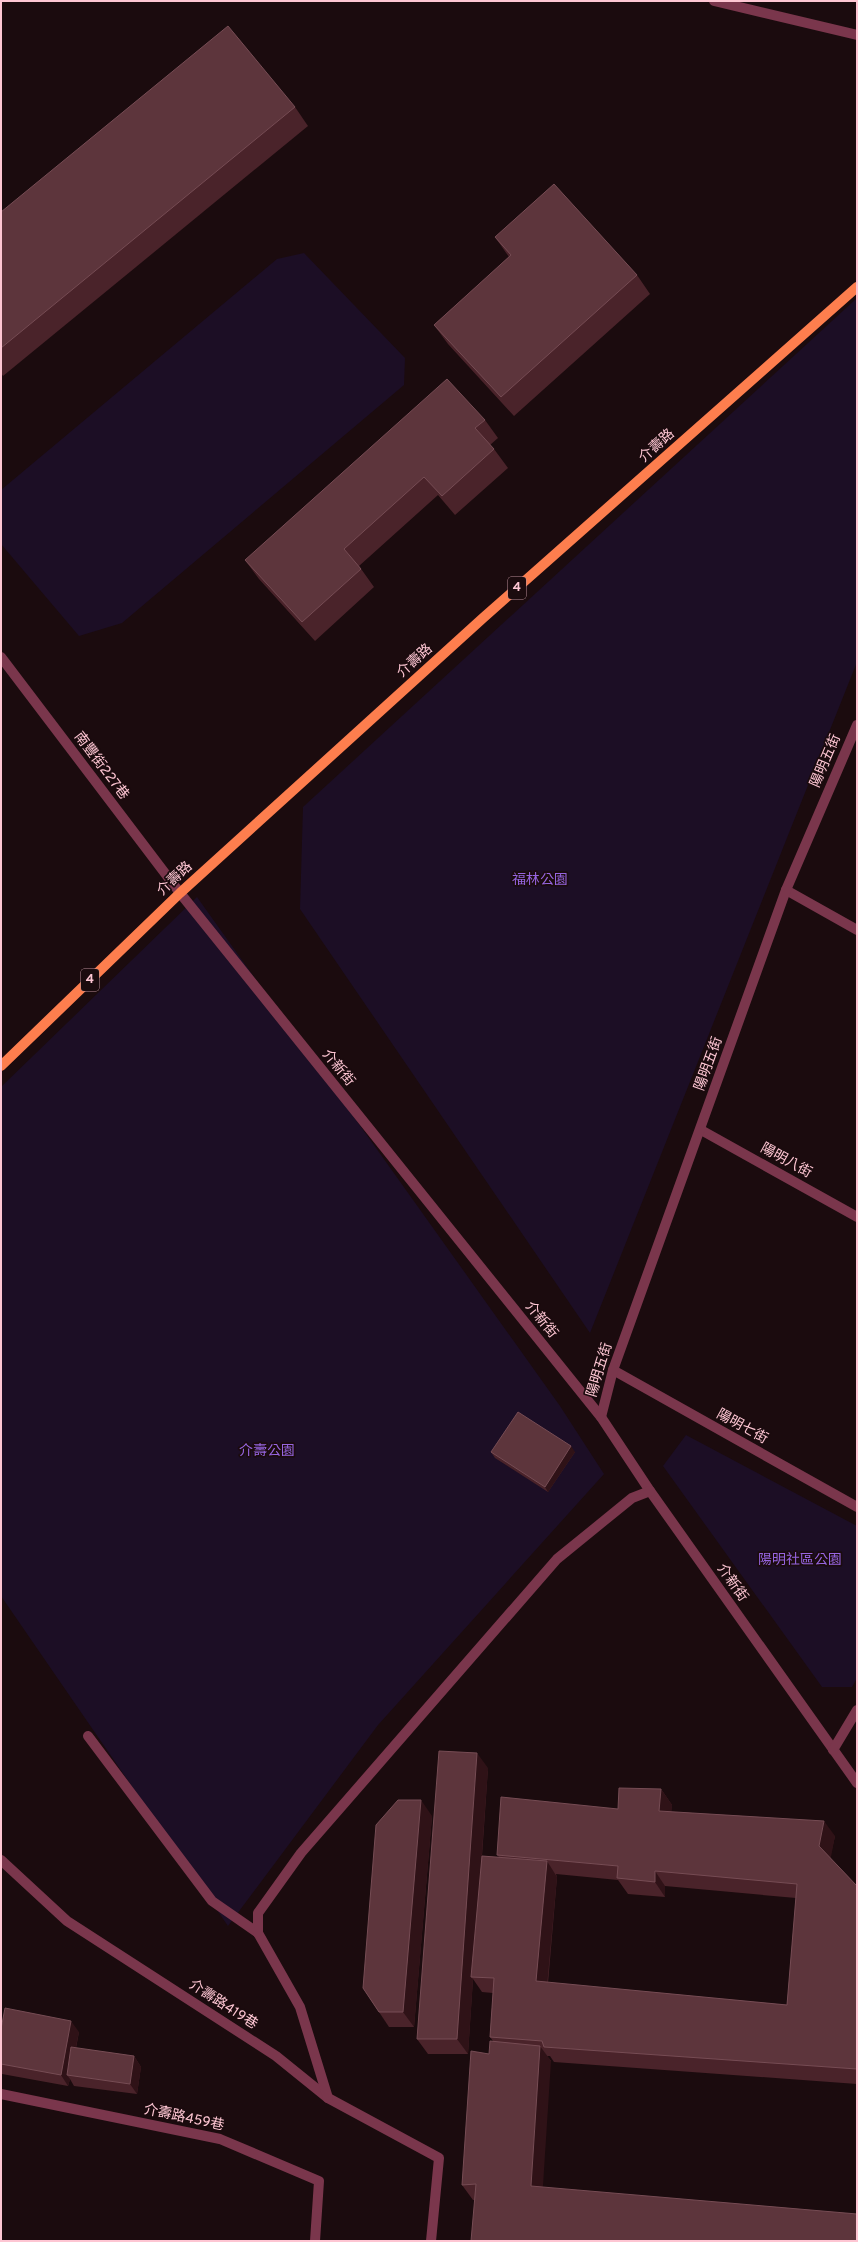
<svg xmlns="http://www.w3.org/2000/svg" width="858" height="2242" font-family="Overpass,'Noto Sans TC',sans-serif">
	<style>
		.green { fill: #1c0e25 }
		.lines { fill: none; stroke-linecap: round; stroke-linejoin: round }
		.minor { stroke: #7a364c; stroke-width: 10 }
		.major { stroke: #fd7e4e; stroke-width: 10 }
		.wall { fill: #4a232a; fill-rule: evenodd }
		.shaded-wall { fill: #2f1217 }
		.building { fill: #5d353c; stroke: #764c54 }
		.labels { text-anchor: middle; dominant-baseline: central; stroke-width: 3.5; stroke-linejoin: round; paint-order: stroke }
		.shield { fill: #1b0b0e; stroke: #ba8e98; stroke-width: 1 }
		.shield-label { font-size: 13px; font-weight: bold; fill: #fec6d3 }
		.street-label { font-size: 14px; fill: #fec6d3; stroke: #1b0b0e }
		.park-label { font-size: 14px; fill: #9665e0; stroke: #1b0b0e }
	</style>
	<rect width="100%" height="100%" fill="#1b0b0e"/>
	<g class="green">
		<path d="M 304,253 L 405,358 L 404,385 L 122,623 L 79,636 L 1,544 L 1,490 L 277,259 Z"/>
		<path d="M 857,298 L 857,662 L 590,1333 L 300,909 L 303,807 Z"/>
		<path d="M 197,897 L 560,1406 L 604,1474 L 378,1725 L 228,1926 L 1,1596 L 1,1087 Z"/>
		<path d="M 686,1435 L 857,1526 L 857,1678 L 852,1687 L 822,1687 L 663,1466 Z"/>
	</g>
	<g class="lines">
		<g class="minor">
			<path d="M 714,1 L 857,35"/>
			<path d="M 1,657 L 180,893 L 601,1417 L 650,1491 L 857,1783"/>
			<path d="M 786,890 L 857,930"/>
			<path d="M 701,1130 L 857,1217"/>
			<path d="M 613,1370 L 857,1507"/>
			<path d="M 601,1417 L 613,1370 L 786,890 L 857,725"/>
			<path d="M 88,1736 L 212,1901 L 258,1933"/>
			<path d="M 833,1750 L 857,1710"/>
			<path d="M 1,1860 L 67,1921 L 276,2056 L 328,2098 L 439,2158 L 431,2241"/>
			<path d="M 1,2094 L 220,2139 L 319,2181 L 315,2241"/>
			<path d="M 328,2098 L 300,2007 L 258,1933 L 258,1913 L 301,1853 L 557,1559 L 632,1498 L 650,1491"/>
		</g>
		<path class="major" d="M 1,1066 L 180,893 L 483,618 L 857,287"/>
	</g>
	<g class="wall">
		<path d="M 295,107 L 308,126 L 3,376 L 1,373 L 1,212 Z"/>
		<path d="M 495,237 L 637,275 L 650,294 L 514,416 L 448,344 L 434,325 L 509,257 Z"/>
		<path d="M 485,420 L 498,438 L 490,445 L 494,449 L 508,468 L 455,515 L 438,495 L 359,566 L 374,587 L 315,641 L 259,579 L 245,560 Z"/>
		<path d="M 491,1452 L 575,1452 L 548,1492 L 495,1458 Z"/>
		<path d="M 488,1768 L 482,1856 L 499,1857 L 497,1855 L 618,1809 L 661,1789 L 672,1805 L 671,1812 L 835,1836 L 830,1858 L 857,1886 L 857,2084 L 554,2062 L 550,2056 L 547,2056 L 551,2061 L 475,2200 L 473,2200 L 462,2185 L 489,2054 L 493,2041 L 490,2037 L 493,1993 L 482,1992 L 473,1979 L 468,2054 L 428,2054 L 417,2039 ZM 556,1874 L 618,1880 L 628,1894 L 665,1897 L 665,1886 L 796,1898 L 787,2005 L 548,1983 L 557,1877 Z"/>
		<path d="M 432,1816 L 414,2027 L 389,2027 L 363,1988 Z"/>
		<path d="M 1,2029 L 79,2032 L 76,2048 L 134,2056 L 141,2067 L 137,2094 L 74,2086 L 70,2079 L 68,2086 L 2,2074 L 1,2072 Z"/>
	</g>
	<g class="shaded-wall">
		<path d="M 571,1446 L 575,1452 L 548,1492 L 545,1487 Z"/>
		<path d="M 477,1753 L 488,1768 L 473,1977 L 471,1977 L 473,1979 L 468,2054 L 457,2039 Z"/>
		<path d="M 661,1789 L 672,1805 L 670,1827 L 659,1811 Z"/>
		<path d="M 421,1800 L 432,1816 L 414,2027 L 403,2012 Z"/>
		<path d="M 824,1821 L 835,1836 L 830,1862 L 819,1846 Z"/>
		<path d="M 547,1861 L 557,1877 L 546,1997 L 536,1981 Z"/>
		<path d="M 655,1871 L 665,1886 L 665,1897 L 655,1882 Z"/>
		<path d="M 71,2021 L 79,2032 L 70,2075 L 67,2075 L 70,2079 L 68,2086 L 61,2075 Z"/>
		<path d="M 540,2046 L 551,2061 L 542,2201 L 531,2186 Z"/>
		<path d="M 134,2056 L 141,2067 L 137,2094 L 130,2084 Z"/>
	</g>
	<g class="building">
		<path d="M 228,26 L 295,107 L 1,348 L 1,212 Z"/>
		<path d="M 554,184 L 637,275 L 501,397 L 434,325 L 511,255 L 495,237 Z"/>
		<path d="M 447,379 L 485,420 L 475,428 L 494,449 L 442,496 L 424,477 L 344,549 L 361,569 L 302,622 L 245,560 Z"/>
		<path d="M 518,1412 L 571,1446 L 545,1487 L 491,1452 Z"/>
		<path d="M 439,1751 L 477,1753 L 457,2039 L 417,2039 Z"/>
		<path d="M 619,1788 L 661,1789 L 659,1811 L 824,1821 L 819,1846 L 857,1886 L 857,2069 L 544,2047 L 542,2041 L 490,2037 L 494,1978 L 471,1977 L 482,1856 L 547,1861 L 536,1981 L 787,2005 L 797,1884 L 655,1871 L 655,1882 L 617,1878 L 618,1866 L 497,1855 L 501,1797 L 618,1809 Z"/>
		<path d="M 398,1800 L 421,1800 L 403,2012 L 379,2012 L 363,1988 L 376,1825 Z"/>
		<path d="M 5,2008 L 71,2021 L 61,2075 L 1,2064 L 1,2029 Z"/>
		<path d="M 490,2041 L 540,2046 L 531,2186 L 857,2214 L 857,2241 L 471,2241 L 476,2184 L 462,2185 L 471,2051 L 489,2054 Z"/>
		<path d="M 71,2047 L 134,2056 L 130,2084 L 67,2075 Z"/>
	</g>
	<g class="labels">
		<g class="shield">
			<rect x="508" y="577" width="18" height="22" rx="3"/>
			<rect x="81" y="969" width="18" height="22" rx="3"/>
		</g>
		<g class="shield-label">
			<text x="517" y="588">4</text>
			<text x="90" y="980">4</text>
		</g>
		<g class="street-label">
			<text transform="translate(657 446) rotate(-42)">介壽路</text>
			<text transform="translate(415 661) rotate(-42)">介壽路</text>
			<text transform="translate(826 761) rotate(-67)">陽明五街</text>
			<text transform="translate(101 766) rotate(53)">南豐街227巷</text>
			<text transform="translate(175 879) rotate(-43)">介壽路</text>
			<text transform="translate(709 1064) rotate(-70)">陽明五街</text>
			<text transform="translate(338 1068) rotate(51)">介新街</text>
			<text transform="translate(786 1161) rotate(29)">陽明八街</text>
			<text transform="translate(541 1320) rotate(51)">介新街</text>
			<text transform="translate(600 1370) rotate(-73)">陽明五街</text>
			<text transform="translate(742 1427) rotate(29)">陽明七街</text>
			<text transform="translate(732 1583) rotate(55)">介新街</text>
			<text transform="translate(223 2005) rotate(33)">介壽路419巷</text>
			<text transform="translate(184 2118) rotate(12)">介壽路459巷</text>
		</g>
		<g class="park-label">
			<text x="540" y="880">福林公園</text>
			<text x="267" y="1451">介壽公園</text>
			<text x="800" y="1560">陽明社區公園</text>
		</g>
	</g>
	<rect width="858" height="2242" fill="none" stroke="#fec6d3" stroke-width="4"/>
</svg>
